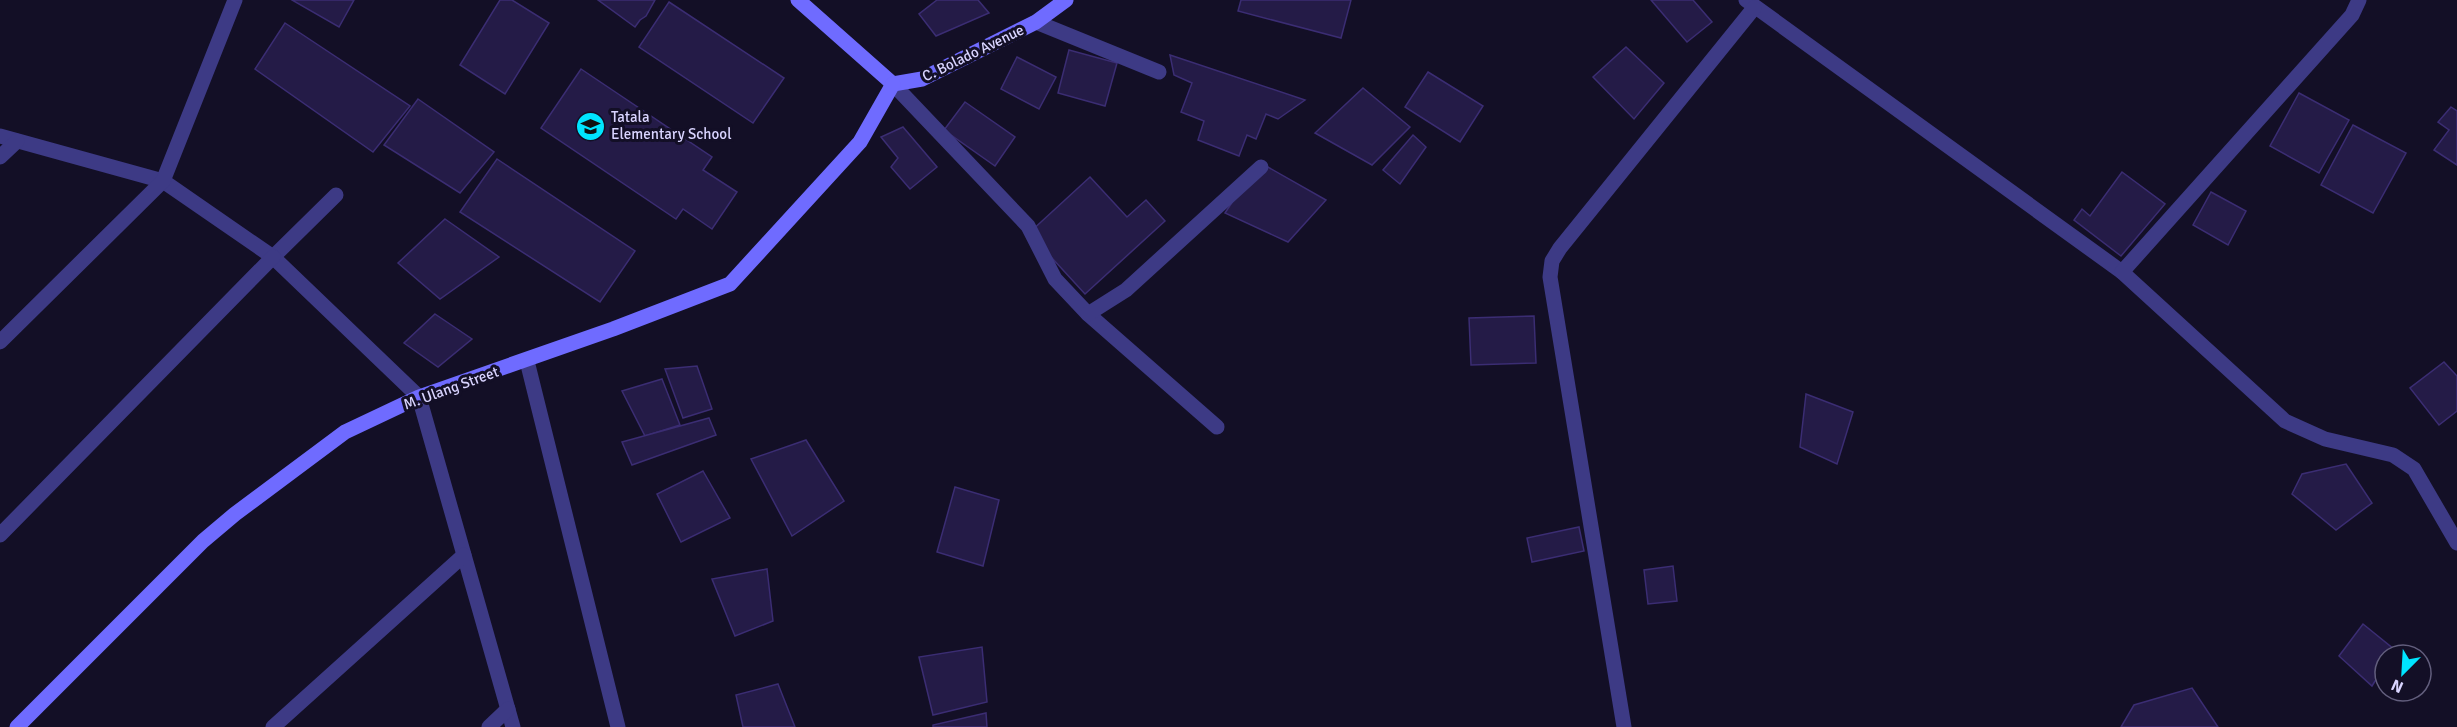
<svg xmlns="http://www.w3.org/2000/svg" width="2457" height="727" font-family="Signika,sans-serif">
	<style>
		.building { fill: #241b47; stroke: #3b2d73; stroke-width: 1.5 }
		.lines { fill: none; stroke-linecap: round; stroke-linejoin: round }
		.lane { stroke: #3d3a85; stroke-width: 15 }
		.street { stroke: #3d3a85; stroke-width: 15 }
		.secondary { stroke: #6f6bff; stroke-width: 15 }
		.labels { text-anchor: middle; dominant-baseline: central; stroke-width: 6; stroke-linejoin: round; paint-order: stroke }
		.street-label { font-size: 15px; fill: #d9d4ff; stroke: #130f26 }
		.poi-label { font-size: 15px; fill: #d9d4ff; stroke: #130f26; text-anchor: start }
	</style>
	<rect width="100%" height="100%" fill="#130f26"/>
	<g class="building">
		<path d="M 292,0 L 354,0 L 339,27 Z"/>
		<path d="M 500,0 L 512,0 L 549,23 L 505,94 L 460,65 Z"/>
		<path d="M 598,0 L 655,0 L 646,16 L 640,20 L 635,27 Z"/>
		<path d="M 937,0 L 978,0 L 989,13 L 936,36 L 919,14 Z"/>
		<path d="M 1241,0 L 1351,0 L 1341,38 L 1238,11 Z"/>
		<path d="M 1651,0 L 1693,0 L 1712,22 L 1687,42 Z"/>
		<path d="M 669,2 L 784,78 L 753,123 L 639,47 Z"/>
		<path d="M 285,23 L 410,106 L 373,152 L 255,69 Z"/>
		<path d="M 1626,47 L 1664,83 L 1634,119 L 1593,77 Z"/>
		<path d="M 1069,50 L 1117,63 L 1105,106 L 1058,93 Z"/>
		<path d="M 1170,55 L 1305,100 L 1278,119 L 1266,114 L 1256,139 L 1247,135 L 1239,156 L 1198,140 L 1204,121 L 1181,112 L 1192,83 L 1174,75 Z"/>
		<path d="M 1017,57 L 1056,77 L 1039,109 L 1001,89 Z"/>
		<path d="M 581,69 L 712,157 L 703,170 L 737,192 L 712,229 L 683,209 L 676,219 L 541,128 Z"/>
		<path d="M 1428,72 L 1483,106 L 1460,142 L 1405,107 Z"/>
		<path d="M 1363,88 L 1410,127 L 1372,165 L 1315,133 Z"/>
		<path d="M 2299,93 L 2349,120 L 2319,173 L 2270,146 Z"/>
		<path d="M 418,99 L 494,152 L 460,193 L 384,145 Z"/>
		<path d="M 965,102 L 1015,137 L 995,166 L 944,130 Z"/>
		<path d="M 2451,107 L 2457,111 L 2457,165 L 2434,150 L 2449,130 L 2438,122 Z"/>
		<path d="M 2353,125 L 2406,153 L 2373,213 L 2321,185 Z"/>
		<path d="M 903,127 L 937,167 L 910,189 L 891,167 L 898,158 L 881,137 Z"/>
		<path d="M 1413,135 L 1426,147 L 1400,184 L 1383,170 Z"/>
		<path d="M 497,159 L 635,251 L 600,302 L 460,212 Z"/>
		<path d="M 1259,162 L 1326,200 L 1288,242 L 1225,213 Z"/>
		<path d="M 2122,172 L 2165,204 L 2121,256 L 2074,220 L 2082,209 L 2090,216 Z"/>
		<path d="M 1090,177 L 1127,217 L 1146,200 L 1165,221 L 1085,294 L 1029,233 Z"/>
		<path d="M 2211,192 L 2246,211 L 2228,245 L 2193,225 Z"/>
		<path d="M 445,219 L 499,257 L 440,299 L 398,263 Z"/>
		<path d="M 435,314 L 472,339 L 438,367 L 404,343 Z"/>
		<path d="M 1534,316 L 1536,363 L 1471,365 L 1469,318 Z"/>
		<path d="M 2444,362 L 2457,376 L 2457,411 L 2439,425 L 2410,388 Z"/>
		<path d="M 697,366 L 712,409 L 683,418 L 665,369 Z"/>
		<path d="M 662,379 L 680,425 L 645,436 L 622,391 Z"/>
		<path d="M 1806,394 L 1853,412 L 1837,464 L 1800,447 Z"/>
		<path d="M 709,418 L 716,435 L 632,465 L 622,442 Z"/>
		<path d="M 806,440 L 844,501 L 792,536 L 751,459 Z"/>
		<path d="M 2346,464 L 2372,503 L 2336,530 L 2292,494 L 2302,474 Z"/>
		<path d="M 703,471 L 730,518 L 681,542 L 657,494 Z"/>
		<path d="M 955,487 L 999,500 L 983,566 L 937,552 Z"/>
		<path d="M 1579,527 L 1584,551 L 1532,562 L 1527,538 Z"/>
		<path d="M 1673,566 L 1677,601 L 1648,604 L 1644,570 Z"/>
		<path d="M 767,569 L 773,621 L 735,636 L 712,579 Z"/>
		<path d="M 2363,624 L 2395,650 L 2392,655 L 2385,655 L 2385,665 L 2372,686 L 2339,656 Z"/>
		<path d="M 982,647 L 987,702 L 933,715 L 919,657 Z"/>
		<path d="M 778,684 L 795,727 L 743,727 L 736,695 Z"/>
		<path d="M 2192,688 L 2218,727 L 2121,727 L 2134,705 Z"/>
		<path d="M 986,713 L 987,727 L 933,727 L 933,725 Z"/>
	</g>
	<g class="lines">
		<g class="lane">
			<path d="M 893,84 L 1028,226 L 1055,279 L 1088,314 L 1217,427"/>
			<path d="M 273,257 L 336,195"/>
			<path d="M 1088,314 L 1126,290 L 1261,167"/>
		</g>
		<g class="street">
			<path d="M 1746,0 L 2122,272"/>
			<path d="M 2359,0 L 2352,15 L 2122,272 L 2285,421 L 2325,439 L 2393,455 L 2414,469 L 2457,543"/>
			<path d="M 1036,22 L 1159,72"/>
			<path d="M 0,136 L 163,181 L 273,257 L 419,397 L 513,727"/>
			<path d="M 0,157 L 17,141"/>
			<path d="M 0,342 L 163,181 L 235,0"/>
			<path d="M 527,361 L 618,727"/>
			<path d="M 0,535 L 273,257"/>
			<path d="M 273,727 L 464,555"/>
			<path d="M 489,727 L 508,709"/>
			<path d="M 1624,727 L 1550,277 L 1552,261 L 1560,248 L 1754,8"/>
		</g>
		<g class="secondary">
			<path d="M 798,0 L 893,84"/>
			<path d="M 893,84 L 922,79 L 1036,22 L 1066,0"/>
			<path d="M 17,727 L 203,541 L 235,514 L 345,432 L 419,397 L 613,329 L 730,284 L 860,142 L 893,84"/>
		</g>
	</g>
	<defs>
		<symbol id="school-disc" viewBox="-11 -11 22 22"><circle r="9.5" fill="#00e5ff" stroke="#130f26"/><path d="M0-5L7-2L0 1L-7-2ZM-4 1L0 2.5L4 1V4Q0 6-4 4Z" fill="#111"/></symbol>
	</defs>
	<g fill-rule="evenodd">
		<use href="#school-disc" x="574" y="110" width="33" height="33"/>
	</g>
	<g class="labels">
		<g class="street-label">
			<text transform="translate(973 53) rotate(-26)">C. Bolado Avenue</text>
			<text transform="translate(451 388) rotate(-20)">M. Ulang Street</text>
		</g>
		<g class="poi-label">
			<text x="611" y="117">Tatala<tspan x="611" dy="17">Elementary School</tspan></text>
		</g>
	</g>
	<g transform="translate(2403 673) rotate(204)"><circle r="28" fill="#130f26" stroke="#625e7d" stroke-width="1.5"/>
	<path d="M0-4.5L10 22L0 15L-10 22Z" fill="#00e5ff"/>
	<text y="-9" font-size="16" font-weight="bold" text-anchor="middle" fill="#d9d4ff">N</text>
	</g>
</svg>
